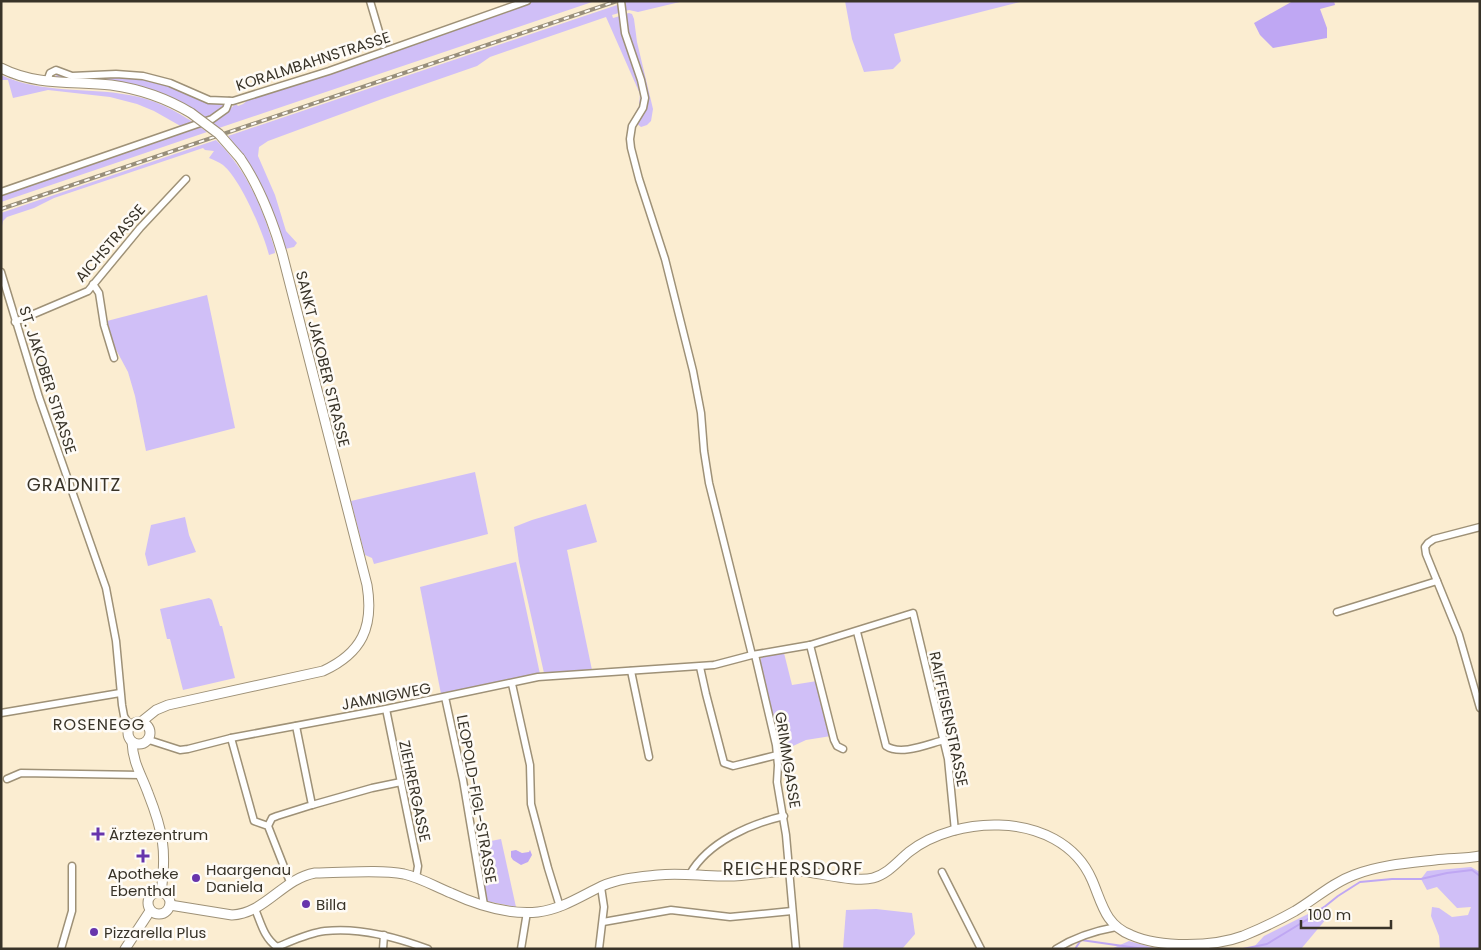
<svg xmlns="http://www.w3.org/2000/svg" width="1481" height="950" font-family="Poppins,sans-serif">
	<style>
		.green { fill: #d0bff7 }
		.water { fill: #bfa7f3 }
		.lines { fill: none; stroke-linecap: round; stroke-linejoin: round }
		.stream { stroke: #bfa7f3; stroke-width: 2 }
		.minor-casing { stroke: #9e9177; stroke-width: 9 }
		.secondary-casing { stroke: #9e9177; stroke-width: 11 }
		.minor { stroke: #fff; stroke-width: 6 }
		.secondary { stroke: #fff; stroke-width: 9 }
		.rail-casing { stroke: #988f7b; stroke-width: 4 }
		.rail { stroke: #fefbf6; stroke-width: 2; stroke-dasharray: 5.5; stroke-linecap: butt }
		.secondary-bridge-casing { stroke: #9e9177; stroke-width: 11; stroke-linecap: butt }
		.secondary-bridge { stroke: #fff; stroke-width: 9 }
		.poi-dot { fill: #6735ac; stroke: #fefbf6; stroke-width: 2 }
		.labels { text-anchor: middle; dominant-baseline: central; stroke-width: 5; stroke-linejoin: round; paint-order: stroke }
		.street-label { font-size: 15px; fill: #383328; stroke: #fefbf6 }
		.poi-label { font-size: 15px; fill: #383328; stroke: #fefbf6; text-anchor: start }
		.neighbourhood-label { font-size: 16px; letter-spacing: 1px; fill: #383328; stroke: #fefbf6 }
		.quarter-label { font-size: 18px; letter-spacing: 1px; fill: #383328; stroke: #fefbf6 }
	</style>
	<rect width="100%" height="100%" fill="#fbedd1"/>
	<g class="green">
		<path d="M 533,1 L 595,1 L 219,128 L 212,122 L 236,104 L 238,106 L 243,104 L 248,100 Z"/>
		<path d="M 629,1 L 684,1 L 638,12 L 629,10 L 612,15 L 613,18 L 620,16 L 640,81 L 643,102 L 629,127 L 628,148 L 627,128 L 639,106 L 640,94 L 606,17 L 490,57 L 477,66 L 382,99 L 268,141 L 259,147 L 258,156 L 275,195 L 286,231 L 297,243 L 294,247 L 285,249 L 244,156 L 228,136 Z"/>
		<path d="M 845,1 L 1024,1 L 894,34 L 901,61 L 893,69 L 864,72 L 852,39 Z"/>
		<path d="M 629,13 L 632,14 L 634,19 L 637,42 L 653,109 L 651,121 L 647,125 L 641,127 L 636,123 L 645,107 L 630,45 L 625,14 Z"/>
		<path d="M 56,74 L 145,78 L 223,103 L 224,106 L 208,119 C 185,102 156,87 126,84 C 103,81 79,80 56,79 Z"/>
		<path d="M 1,75 C 42,94 86,87 129,95 C 154,99 175,110 196,124 L 184,128 L 154,111 L 137,104 L 110,97 L 48,90 L 13,98 L 8,80 L 1,80 Z"/>
		<path d="M 200,127 L 207,132 L 1,202 L 1,194 Z"/>
		<path d="M 216,140 C 242,165 258,197 269,231 C 271,238 275,247 275,253 L 269,255 C 263,232 241,180 223,165 C 219,162 214,160 209,158 L 214,151 L 205,150 L 203,148 L 54,198 L 34,208 L 7,217 L 3,221 L 1,231 L 1,213 Z"/>
		<path d="M 207,295 L 235,428 L 146,451 L 135,396 L 128,372 L 113,344 L 107,321 Z"/>
		<path d="M 475,472 L 488,534 L 374,564 L 372,558 L 365,555 L 351,501 Z"/>
		<path d="M 586,504 L 597,542 L 567,550 L 592,670 L 544,673 L 519,562 L 514,527 L 532,520 Z"/>
		<path d="M 185,517 L 189,535 L 196,552 L 148,566 L 145,554 L 151,525 Z"/>
		<path d="M 516,562 L 540,674 L 441,694 L 420,587 Z"/>
		<path d="M 209,598 L 212,600 L 220,626 L 222,626 L 235,678 L 183,690 L 170,639 L 167,639 L 160,609 Z"/>
		<path d="M 784,653 L 792,685 L 817,681 L 831,736 L 806,740 L 793,746 L 779,744 L 760,661 L 762,656 Z"/>
		<path d="M 501,839 L 516,907 L 486,901 L 476,844 Z"/>
		<path d="M 1471,867 L 1480,872 L 1480,949 L 1440,949 L 1439,936 L 1431,916 L 1432,907 L 1439,908 L 1452,917 L 1468,915 L 1471,907 L 1457,908 L 1437,887 L 1427,890 L 1421,879 L 1427,871 Z"/>
		<path d="M 1324,906 L 1332,912 L 1301,949 L 1252,949 L 1264,936 Z"/>
		<path d="M 876,909 L 912,913 L 915,934 L 902,949 L 843,949 L 846,910 Z"/>
		<path d="M 1129,941 L 1154,948 L 1154,949 L 1111,949 Z"/>
	</g>
	<g class="water">
		<path d="M 1293,1 L 1334,1 L 1335,5 L 1320,9 L 1327,28 L 1327,38 L 1273,48 L 1260,35 L 1254,23 Z"/>
		<path d="M 516,850 L 522,853 L 529,852 L 530,850 L 532,855 L 528,862 L 521,865 L 513,860 L 511,857 L 511,851 Z"/>
	</g>
	<g class="lines">
		<g class="stream">
			<path d="M 1075,949 L 1081,940 L 1144,949"/>
			<path d="M 1243,949 L 1267,944 L 1313,916 L 1338,896 L 1360,882 L 1392,879 L 1421,879 L 1447,873 L 1472,870 L 1480,876"/>
		</g>
		<defs>
			<g id="minor">
				<path d="M 370,1 L 383,45"/>
				<path d="M 621,1 L 625,33 L 641,80 L 645,98 L 643,108 L 632,126 L 630,139 L 631,148 L 639,179 L 665,259 L 693,371 L 701,413 L 704,451 L 709,483 L 752,655"/>
				<path d="M 47,81 L 50,73 L 56,70 L 72,76 L 116,74 L 143,76 L 170,83 L 209,100 L 233,101 L 329,71 L 527,1"/>
				<path d="M 1,192 L 212,119 L 226,109 L 229,101"/>
				<path d="M 1,272 L 39,397 L 106,588 L 116,641 L 122,705 L 124,716 L 130,726"/>
				<path d="M 93,284 L 99,293 L 104,325 L 114,358"/>
				<path d="M 15,322 L 88,291 L 140,228 L 186,179"/>
				<path d="M 1480,527 L 1434,539 L 1428,543 L 1425,547 L 1426,554 L 1459,635 L 1480,708"/>
				<path d="M 1337,612 L 1437,581"/>
				<path d="M 857,632 L 886,746 C 901,756 928,744 944,740"/>
				<path d="M 810,645 L 834,740 L 837,746 L 843,749"/>
				<path d="M 755,655 L 776,745 L 778,765 L 777,782 L 786,835 L 796,949"/>
				<path d="M 700,667 L 706,694 L 724,763 L 733,766 L 777,755"/>
				<path d="M 631,671 L 649,757"/>
				<path d="M 512,684 L 530,765 L 531,804 L 548,868 L 560,907"/>
				<path d="M 445,697 L 463,780 L 484,905"/>
				<path d="M 386,709 L 418,866 L 416,878"/>
				<path d="M 1,713 L 120,693"/>
				<path d="M 231,738 L 254,821 L 268,826 L 290,882"/>
				<path d="M 149,740 L 180,750 L 188,749 L 231,738 L 386,709 L 538,677 L 714,665 L 752,655 L 810,645 L 913,613 L 948,759 L 955,831"/>
				<path d="M 7,779 L 21,773 L 141,775"/>
				<path d="M 312,805 L 372,788 L 401,782"/>
				<path d="M 268,826 L 272,818 L 277,816 L 312,805 L 296,726"/>
				<path d="M 942,872 L 981,949"/>
				<path d="M 690,874 C 708,842 750,824 784,816"/>
				<path d="M 255,909 C 261,923 264,938 277,947 C 292,941 308,933 325,931 C 359,927 396,937 428,949"/>
				<path d="M 603,922 L 671,910 L 730,917 L 792,911"/>
				<path d="M 61,949 L 72,911 L 72,866"/>
				<path d="M 383,949 L 384,935"/>
				<path d="M 521,949 L 527,912"/>
				<path d="M 599,949 L 604,907 L 601,887"/>
				<path d="M 1056,949 C 1075,937 1094,931 1116,927"/>
			</g>
			<g id="secondary">
				<path d="M 1,68 C 36,86 73,81 111,85 C 140,89 166,98 191,113"/>
				<circle cx="139" cy="733" r="11"/>
				<path d="M 141,722 L 156,710 L 168,705 L 323,671 C 362,653 374,627 367,585 L 282,253 C 272,219 260,187 240,158"/>
				<path d="M 132,742 C 133,763 141,774 148,793 C 163,831 167,851 161,892"/>
				<circle cx="159" cy="903" r="11"/>
				<path d="M 170,905 L 232,915 C 266,913 282,879 315,873 C 342,873 379,869 404,874 C 421,878 436,887 451,893 C 477,905 509,915 538,912 C 562,909 581,896 602,886 C 620,878 639,877 658,875 C 682,872 705,877 728,876 C 751,876 774,870 798,871 C 818,872 855,883 873,878 C 888,874 898,861 909,852 C 933,833 969,824 999,825 C 1038,826 1076,843 1092,880 C 1102,903 1105,925 1131,935 C 1160,948 1214,947 1243,936 C 1260,929 1279,920 1295,911 C 1315,899 1332,883 1354,875 C 1380,865 1408,863 1435,860 C 1450,858 1465,859 1480,856"/>
				<path d="M 125,949 L 150,911"/>
			</g>
		</defs>
		<use href="#minor" class="minor-casing"/>
		<use href="#secondary" class="secondary-casing"/>
		<use href="#minor" class="minor"/>
		<use href="#secondary" class="secondary"/>
		<defs>
			<path id="rail" d="M 1,209 L 617,1"/>
		</defs>
		<use href="#rail" class="rail-casing"/>
		<use href="#rail" class="rail"/>
		<defs>
			<path id="secondary-bridge" d="M 191,113 L 219,134 L 240,158"/>
		</defs>
		<use href="#secondary-bridge" class="secondary-bridge-casing"/>
		<use href="#secondary-bridge" class="secondary-bridge"/>
	</g>
	<g class="poi-dot">
		<path d="M95.5 826.5h5v5h5v5h-5v5h-5v-5h-5v-5h5z"/>
		<path d="M140.5 848.5h5v5h5v5h-5v5h-5v-5h-5v-5h5z"/>
		<circle cx="196" cy="878" r="5"/>
		<circle cx="306" cy="904" r="5"/>
		<circle cx="94" cy="932" r="5"/>
	</g>
	<g class="labels">
		<g class="street-label">
			<text transform="translate(313 61) rotate(-18)">KORALMBAHNSTRASSE</text>
			<text transform="translate(110 243) rotate(-49)">AICHSTRASSE</text>
			<text transform="translate(323 359) rotate(76)">SANKT JAKOBER STRASSE</text>
			<text transform="translate(48 380) rotate(72)">ST. JAKOBER STRASSE</text>
			<text transform="translate(386 696) rotate(-11)">JAMNIGWEG</text>
			<text transform="translate(949 719) rotate(78)">RAIFFEISENSTRASSE</text>
			<text transform="translate(788 760) rotate(81)">GRIMMGASSE</text>
			<text transform="translate(415 791) rotate(78)">ZIEHRERGASSE</text>
			<text transform="translate(477 799) rotate(80)">LEOPOLD-FIGL-STRASSE</text>
		</g>
		<g class="poi-label">
			<text x="109" y="834">Ärztezentrum</text>
			<text x="206" y="869">Haargenau<tspan x="206" dy="17">Daniela</tspan></text>
			<text x="143" y="873" text-anchor="middle">Apotheke<tspan x="143" dy="17">Ebenthal</tspan></text>
			<text x="316" y="904">Billa</text>
			<text x="104" y="932">Pizzarella Plus</text>
		</g>
		<g class="neighbourhood-label">
			<text x="99" y="724">ROSENEGG</text>
		</g>
		<g class="quarter-label">
			<text x="74" y="484">GRADNITZ</text>
			<text x="793" y="868">REICHERSDORF</text>
		</g>
	</g>
	<rect width="1481" height="950" fill="none" stroke="#383328" stroke-width="5"/>
	<path d="M1301 920v8h90v-8" fill="none" stroke="#383328" stroke-width="2.5"/>
	<text x="1308" y="920" font-size="15" fill="#383328" stroke="#fefbf6" stroke-width="4" paint-order="stroke">100 m</text>
</svg>
